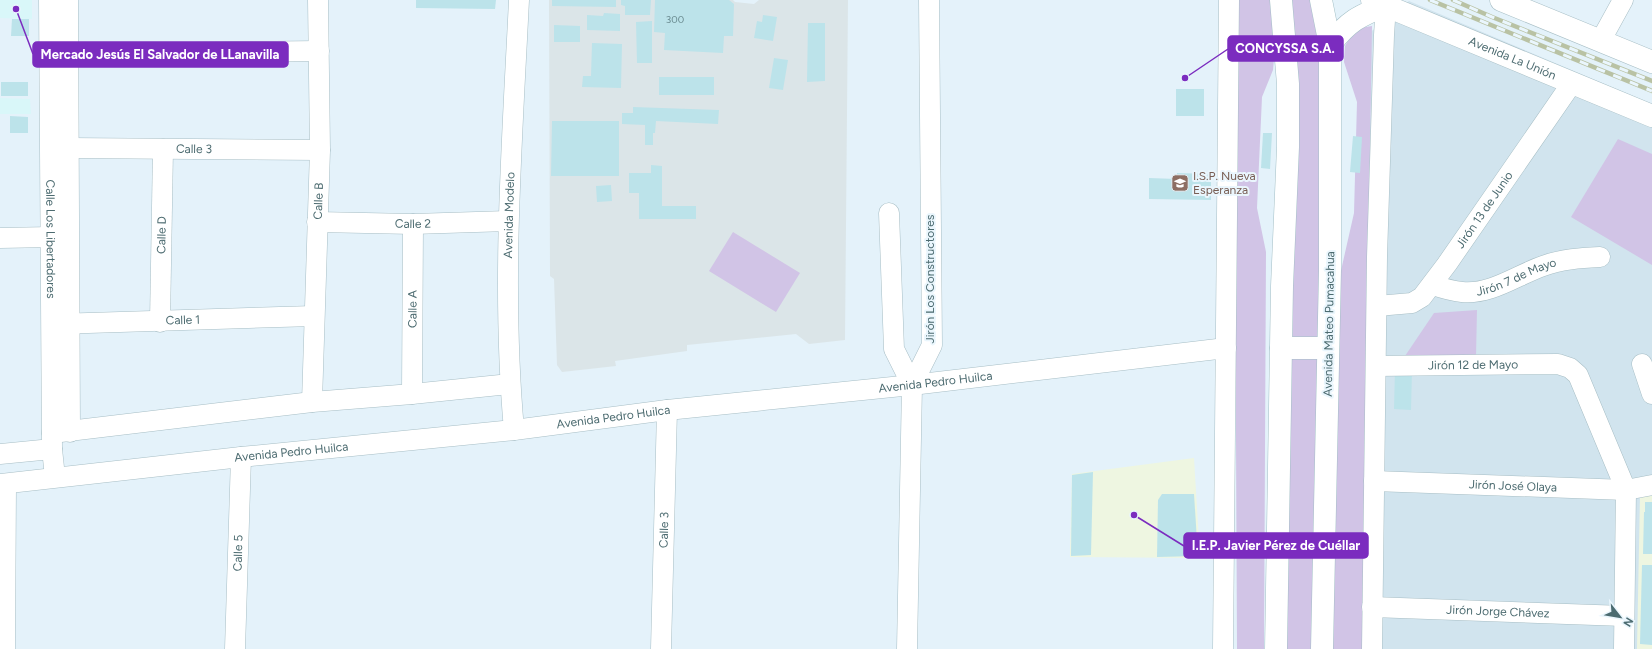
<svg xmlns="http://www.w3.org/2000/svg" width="1652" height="649" font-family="Figtree,sans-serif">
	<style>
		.residential { fill: #d1e4ee }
		.commercial { fill: #d9f7f9 }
		.industrial { fill: #dbe5e8 }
		.education { fill: #eef6e1 }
		.green { fill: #d1c4e6 }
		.building { fill: #bce3ea }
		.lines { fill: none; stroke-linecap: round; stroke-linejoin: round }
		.minor-casing { stroke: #a7bec5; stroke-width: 21 }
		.tertiary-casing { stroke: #a7bec5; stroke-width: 23 }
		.secondary-casing { stroke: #a3bfc6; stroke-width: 23 }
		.minor { stroke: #fff; stroke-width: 20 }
		.tertiary { stroke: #fff; stroke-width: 22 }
		.secondary { stroke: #fff; stroke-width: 22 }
		.rail-casing { stroke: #b9c2a4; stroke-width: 4.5 }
		.rail { stroke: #eaf6fd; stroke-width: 3; stroke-dasharray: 9; stroke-linecap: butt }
		.labels { text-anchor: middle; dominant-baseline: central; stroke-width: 4; stroke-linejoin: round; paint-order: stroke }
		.number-label { font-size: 10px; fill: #68898e }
		.street-label { font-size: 12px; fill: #4c6b70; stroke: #eaf6fd }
		.education-label { font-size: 12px; fill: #785e54; stroke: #eaf6fd; text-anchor: start }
		.leader { fill: none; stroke: #7b2cbf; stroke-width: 1.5 }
		.callout-dot { fill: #7b2cbf; stroke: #eaf6fd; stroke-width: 1.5 }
		.callout { fill: #7b2cbf; stroke: #7b2cbf; stroke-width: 1.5 }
		.callout-label { font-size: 13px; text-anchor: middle; font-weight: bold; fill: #fff }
	</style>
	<rect width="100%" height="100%" fill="#e4f2fa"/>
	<path class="residential" d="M 1409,1 L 1652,104 L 1652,649 L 1346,649 L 1368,34 Z"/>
	<g class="commercial">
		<path d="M 0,0 L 32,0 L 32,19 L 0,18 Z"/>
		<path d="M 0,98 L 30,99 L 31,114 L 0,114 Z"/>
	</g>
	<path class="industrial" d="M 549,0 L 733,0 L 735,2 L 754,4 L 759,0 L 848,0 L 845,340 L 809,344 L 796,334 L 687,345 L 687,351 L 615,361 L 616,366 L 562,372 L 557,365 L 554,279 L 550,276 Z"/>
	<g class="education">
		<path d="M 1194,458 L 1200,558 L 1070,557 L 1072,474 Z"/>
		<path d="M 1652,492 L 1652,649 L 1637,649 L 1640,496 Z"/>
	</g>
	<g class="green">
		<path d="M 1233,0 L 1273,0 L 1278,14 L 1273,70 L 1262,97 L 1257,208 L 1266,252 L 1264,649 L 1237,649 L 1234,9 Z"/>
		<path d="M 1290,0 L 1324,0 L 1314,649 L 1279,649 Z"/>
		<path d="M 1372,26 C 1368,234 1367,441 1363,649 L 1332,649 L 1340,275 L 1354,213 L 1357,102 L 1344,62 L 1345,46 L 1353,33 L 1360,28 Z"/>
		<path d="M 1618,139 L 1652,154 L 1652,265 L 1571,217 Z"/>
		<path d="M 733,232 L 800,273 L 776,312 L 709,271 Z"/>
		<path d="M 1477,310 L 1476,357 L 1403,359 L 1434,313 Z"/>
	</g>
	<g class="building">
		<path d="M 416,0 L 496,0 L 495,9 L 416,8 Z"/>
		<path d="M 552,0 L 616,0 L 616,7 L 552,6 Z"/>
		<path d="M 621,0 L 651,0 L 650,15 L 625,15 L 625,6 L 621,5 Z"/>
		<path d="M 655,0 L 729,0 L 734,4 L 733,36 L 724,36 L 723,53 L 664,50 L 665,33 L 654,32 Z"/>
		<path d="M 604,13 L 620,14 L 620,31 L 587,30 L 587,15 L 603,16 Z"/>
		<path d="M 763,15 L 777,17 L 773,41 L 754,38 L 757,21 L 762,22 Z"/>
		<path d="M 12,19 L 29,19 L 29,36 L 11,36 Z"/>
		<path d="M 652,21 L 652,63 L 637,63 L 636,22 Z"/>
		<path d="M 808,23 L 825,23 L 825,81 L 807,82 Z"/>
		<path d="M 554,25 L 580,26 L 580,42 L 554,42 Z"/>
		<path d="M 592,43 L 622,44 L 621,88 L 582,87 L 583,76 L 591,76 Z"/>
		<path d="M 774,58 L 788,60 L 783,90 L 769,88 Z"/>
		<rect x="659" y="77" width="55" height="18"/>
		<rect x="1" y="82" width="27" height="14"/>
		<rect x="1176" y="89" width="28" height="27"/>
		<path d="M 633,107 L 719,110 L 718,124 L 656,121 L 655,133 L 653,133 L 653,145 L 645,145 L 645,125 L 622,124 L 622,113 L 633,113 Z"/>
		<path d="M 10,116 L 28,117 L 28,133 L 10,133 Z"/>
		<path d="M 552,121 L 619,121 L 619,176 L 551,176 Z"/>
		<path d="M 1263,133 L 1272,133 L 1270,169 L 1261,168 Z"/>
		<path d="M 1353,136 L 1362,137 L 1360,173 L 1350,172 Z"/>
		<path d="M 651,165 L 662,166 L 662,206 L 696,206 L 696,219 L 639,219 L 639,193 L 629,193 L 629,173 L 651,173 Z"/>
		<path d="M 1177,173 L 1211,174 L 1211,200 L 1149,199 L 1149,178 L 1177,179 Z"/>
		<path d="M 611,185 L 612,201 L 597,202 L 596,186 Z"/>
		<path d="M 1395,369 L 1412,370 L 1411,410 L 1394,409 Z"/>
		<path d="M 1093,472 L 1091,555 L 1071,556 L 1072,475 Z"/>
		<path d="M 1162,494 L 1194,494 L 1198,556 L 1157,557 L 1158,500 Z"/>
		<path d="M 1645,502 L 1652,502 L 1652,554 L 1643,554 L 1644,512 L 1645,512 Z"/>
		<path d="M 1642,565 L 1652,565 L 1652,645 L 1640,644 Z"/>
	</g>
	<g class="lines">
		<defs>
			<g id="minor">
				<path id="s1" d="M 49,0 L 52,449 L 55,477"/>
				<path d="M 68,0 L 70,432"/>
				<path d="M 1601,40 L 1623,0"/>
				<path d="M 67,54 L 319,51"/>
				<path id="s2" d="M 68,148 L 320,150"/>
				<path d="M 889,213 L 894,349 L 912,385"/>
				<path id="s3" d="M 317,222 L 413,224 L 508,221"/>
				<path d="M 0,238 L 51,237"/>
				<path id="s4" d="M 1433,285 C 1442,288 1452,291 1462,292 C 1491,295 1517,275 1543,266 C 1562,259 1581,258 1600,257"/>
				<path id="s5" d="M 1377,306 L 1412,303 L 1422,297 L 1447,264 L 1572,83"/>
				<path id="s6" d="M 160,322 L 163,149"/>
				<path id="s7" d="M 56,324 L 314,316"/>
				<path d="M 1642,364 L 1652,394"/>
				<path id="s8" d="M 1376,366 L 1558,364 L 1570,368 L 1578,375 L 1626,490 L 1624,649"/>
				<path id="s9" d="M 412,394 L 413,224"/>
				<path id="s10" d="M 312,402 L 320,150 L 318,0"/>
				<path id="s11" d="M 514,430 C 501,287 512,143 519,0"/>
				<path d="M 52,433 L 312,402 L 412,394 L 510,384"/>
				<path d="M 0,454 L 52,449"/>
				<path id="s12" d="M 1374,481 L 1626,490 L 1652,485"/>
				<path id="s13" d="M 0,484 L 241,457 L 514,430 L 667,410 L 912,385 L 1226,348"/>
				<path id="s14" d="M 1372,607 L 1624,616"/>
				<path d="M 5,649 L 6,484"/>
				<path id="s15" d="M 235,649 L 241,457"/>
				<path id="s16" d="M 661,649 L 667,410"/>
				<path d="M 907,649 L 912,385 L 932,345 L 929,0"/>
				<path d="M 1223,649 L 1229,0"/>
				<path d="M 1372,649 L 1377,257 L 1384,35 L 1386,5 L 1388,0"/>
			</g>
			<g id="tertiary">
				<path id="s17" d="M 1372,0 L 1652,116"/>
				<path d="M 1501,0 L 1652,62"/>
			</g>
			<g id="secondary">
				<path d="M 1321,0 L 1330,45 L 1330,270 L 1322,649"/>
				<path d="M 1330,45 C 1348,21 1359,16 1386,5"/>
				<path d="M 1281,348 L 1328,348"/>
				<path d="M 1276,649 L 1282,286 L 1288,147 L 1288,84 L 1281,0"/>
			</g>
		</defs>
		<use href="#minor" class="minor-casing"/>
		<use href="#tertiary" class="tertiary-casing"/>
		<use href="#secondary" class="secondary-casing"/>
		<use href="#minor" class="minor"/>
		<use href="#tertiary" class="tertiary"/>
		<use href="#secondary" class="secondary"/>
		<defs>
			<g id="rail">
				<path d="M 1430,0 L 1652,91"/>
				<path d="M 1453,0 L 1492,17 L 1652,81"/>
			</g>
		</defs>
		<use href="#rail" class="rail-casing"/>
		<use href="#rail" class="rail"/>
	</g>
	<defs>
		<symbol id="university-square" viewBox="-11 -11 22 22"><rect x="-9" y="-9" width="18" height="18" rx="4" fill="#8d6e63" stroke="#eaf6fd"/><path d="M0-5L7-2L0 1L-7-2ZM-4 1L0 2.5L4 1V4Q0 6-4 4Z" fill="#fff"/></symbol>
	</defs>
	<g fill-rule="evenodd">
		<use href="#university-square" x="1170" y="173" width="20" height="20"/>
	</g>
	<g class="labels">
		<g class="number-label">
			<text x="675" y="19">300</text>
		</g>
		<g class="street-label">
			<text stroke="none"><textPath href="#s17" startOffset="152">Avenida La Unión</textPath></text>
			<text stroke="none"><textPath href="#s2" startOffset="126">Calle 3</textPath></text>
			<text stroke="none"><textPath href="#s10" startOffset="201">Calle B</textPath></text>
			<text stroke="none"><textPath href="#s5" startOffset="154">Jirón 13 de Junio</textPath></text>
			<text stroke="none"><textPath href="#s11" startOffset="215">Avenida Modelo</textPath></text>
			<text stroke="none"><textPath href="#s3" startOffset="96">Calle 2</textPath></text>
			<text stroke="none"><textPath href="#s6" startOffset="87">Calle D</textPath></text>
			<text stroke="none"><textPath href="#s1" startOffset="239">Calle Los Libertadores</textPath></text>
			<text stroke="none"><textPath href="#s4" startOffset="87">Jirón 7 de Mayo</textPath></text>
			<text transform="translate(930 279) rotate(-90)">Jirón Los Constructores</text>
			<text stroke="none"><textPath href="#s9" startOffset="85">Calle A</textPath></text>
			<text stroke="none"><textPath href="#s7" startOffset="127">Calle 1</textPath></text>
			<text transform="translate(1329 324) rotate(-89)">Avenida Mateo Pumacahua</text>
			<text stroke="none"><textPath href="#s8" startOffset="97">Jirón 12 de Mayo</textPath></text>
			<text stroke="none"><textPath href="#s13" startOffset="941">Avenida Pedro Huilca</textPath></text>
			<text stroke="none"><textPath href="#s13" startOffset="617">Avenida Pedro Huilca</textPath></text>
			<text stroke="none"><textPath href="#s13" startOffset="293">Avenida Pedro Huilca</textPath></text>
			<text stroke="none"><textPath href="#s12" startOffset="139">Jirón José Olaya</textPath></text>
			<text stroke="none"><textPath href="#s16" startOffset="119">Calle 3</textPath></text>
			<text stroke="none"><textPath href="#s15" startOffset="96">Calle 5</textPath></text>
			<text stroke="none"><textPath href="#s14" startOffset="126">Jirón Jorge Chávez</textPath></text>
		</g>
		<g class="education-label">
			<text x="1193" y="176">I.S.P. Nueva<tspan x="1193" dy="14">Esperanza</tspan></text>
		</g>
	</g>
	<path class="leader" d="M1185 78L1228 49M16 9L33 54M1134 515L1184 546"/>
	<g class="callout-dot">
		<circle cx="1185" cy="78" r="4"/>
		<circle cx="16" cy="9" r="4"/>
		<circle cx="1134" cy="515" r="4"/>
	</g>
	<g class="callout">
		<rect x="1228" y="36" width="115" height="25" rx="4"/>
		<rect x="33" y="42" width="255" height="25" rx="4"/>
		<rect x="1184" y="533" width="184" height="25" rx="4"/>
	</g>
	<g class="callout-label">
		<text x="1285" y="53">CONCYSSA S.A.</text>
		<text x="160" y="59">Mercado Jesús El Salvador de LLanavilla</text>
		<text x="1276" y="550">I.E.P. Javier Pérez de Cuéllar</text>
	</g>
	<g transform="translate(1620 617) rotate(121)" stroke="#eaf6fd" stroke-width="3" paint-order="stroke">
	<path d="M0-3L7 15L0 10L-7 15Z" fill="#4c6b70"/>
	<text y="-6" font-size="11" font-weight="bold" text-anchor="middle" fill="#4c6b70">N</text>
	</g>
</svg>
